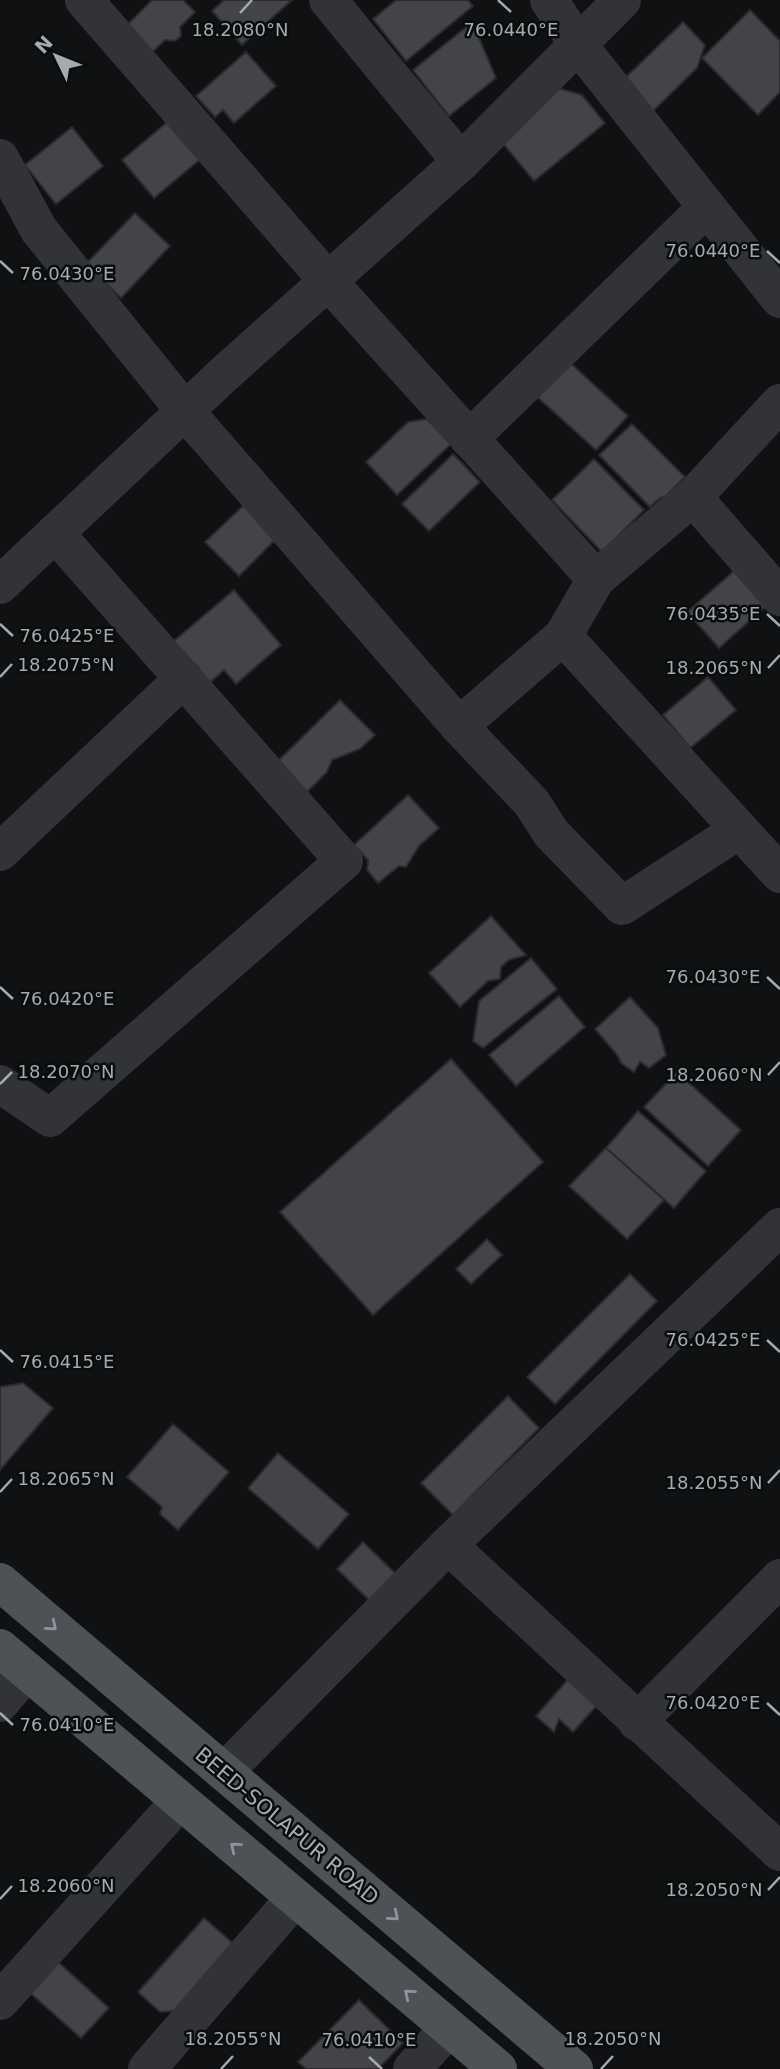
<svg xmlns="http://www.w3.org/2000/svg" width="780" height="2069" font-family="'DejaVu Sans',sans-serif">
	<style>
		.building { fill: #424447; stroke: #2b2b2d; stroke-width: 2 }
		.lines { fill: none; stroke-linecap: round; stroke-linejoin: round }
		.minor { stroke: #323336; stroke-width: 38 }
		.major { stroke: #4e5155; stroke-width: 38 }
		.oneway { stroke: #8e949a }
		.ticks { fill: none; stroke: #a3aab1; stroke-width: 2.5 }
		.labels { text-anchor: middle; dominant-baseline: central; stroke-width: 5; stroke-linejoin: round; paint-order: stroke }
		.street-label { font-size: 21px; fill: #a3aab1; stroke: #0b0c0c }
		.ticks-label { font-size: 18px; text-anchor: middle; fill: #a3aab1; stroke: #0b0c0c; stroke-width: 5; stroke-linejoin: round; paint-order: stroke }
	</style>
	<rect width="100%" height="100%" fill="#101112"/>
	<g class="building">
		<path d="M 152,0 L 183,0 L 195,12 L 180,27 L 181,36 L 175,41 L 165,40 L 150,54 L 124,28 Z"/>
		<path d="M 224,0 L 292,0 L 242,45 L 212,11 Z"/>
		<path d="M 396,0 L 468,0 L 473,6 L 406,61 L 373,19 Z"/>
		<path d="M 750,10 L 780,41 L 780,92 L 758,115 L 702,58 Z"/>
		<path d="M 683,22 L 705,45 L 697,68 L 653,111 L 623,80 Z"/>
		<path d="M 470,24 L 477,33 L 496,78 L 449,116 L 413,70 Z"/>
		<path d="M 246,52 L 276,86 L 234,123 L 223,110 L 215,117 L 196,96 Z"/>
		<path d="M 554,87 L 582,95 L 605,123 L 534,181 L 496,135 Z"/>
		<path d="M 171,119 L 203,157 L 154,198 L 122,160 Z"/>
		<path d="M 72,127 L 103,166 L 56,204 L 25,165 Z"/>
		<path d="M 135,213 L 170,246 L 121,298 L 86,264 Z"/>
		<path d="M 566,359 L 628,416 L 596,450 L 534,394 Z"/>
		<path d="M 427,419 L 451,444 L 397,495 L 366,462 L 408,422 Z"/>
		<path d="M 632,424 L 685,477 L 665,497 L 660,498 L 650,507 L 599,455 Z"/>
		<path d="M 453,454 L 480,482 L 429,531 L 402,504 Z"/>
		<path d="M 594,459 L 644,510 L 602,552 L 552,500 Z"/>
		<path d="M 247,502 L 280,535 L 239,576 L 205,542 Z"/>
		<path d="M 735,570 L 766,606 L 719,648 L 687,612 Z"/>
		<path d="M 234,590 L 281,645 L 236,684 L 224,670 L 205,687 L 169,645 Z"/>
		<path d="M 708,677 L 736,710 L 690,748 L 663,715 Z"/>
		<path d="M 340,700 L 375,735 L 360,749 L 332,760 L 327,772 L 307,792 L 278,761 Z"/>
		<path d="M 408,795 L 439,828 L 419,846 L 406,867 L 399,866 L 378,883 L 367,870 L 368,860 L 354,845 Z"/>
		<path d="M 491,916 L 526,955 L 509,960 L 501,967 L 500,979 L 488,981 L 460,1007 L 429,973 Z"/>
		<path d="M 531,958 L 557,989 L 483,1048 L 473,1041 L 479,1001 Z"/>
		<path d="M 559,996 L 585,1027 L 516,1086 L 489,1055 Z"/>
		<path d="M 630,997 L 658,1028 L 666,1055 L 649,1068 L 640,1062 L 634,1072 L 621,1063 L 618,1056 L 595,1029 Z"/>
		<path d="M 451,1059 L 543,1162 L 373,1315 L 280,1212 Z"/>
		<path d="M 677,1072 L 741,1130 L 708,1166 L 644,1107 Z"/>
		<path d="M 638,1111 L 706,1171 L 674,1208 L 606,1148 Z"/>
		<path d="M 606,1148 L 664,1200 L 627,1239 L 569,1186 Z"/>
		<path d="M 487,1239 L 502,1255 L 471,1284 L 456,1269 Z"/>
		<path d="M 630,1274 L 657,1301 L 555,1404 L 527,1377 Z"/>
		<path d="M 23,1383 L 53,1408 L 0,1470 L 0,1387 Z"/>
		<path d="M 508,1396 L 539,1428 L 453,1515 L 421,1483 Z"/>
		<path d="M 173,1424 L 229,1472 L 178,1530 L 160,1514 L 162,1507 L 127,1477 Z"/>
		<path d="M 278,1453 L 349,1514 L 318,1549 L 248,1488 Z"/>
		<path d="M 363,1542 L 396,1574 L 369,1600 L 337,1569 Z"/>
		<path d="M 570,1677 L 599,1703 L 573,1732 L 559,1719 L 554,1732 L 536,1716 Z"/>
		<path d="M 204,1918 L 234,1944 L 176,2011 L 160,2012 L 138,1992 Z"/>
		<path d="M 57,1961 L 109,2008 L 81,2038 L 29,1992 Z"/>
		<path d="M 359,2000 L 403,2043 L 378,2069 L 306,2069 L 298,2062 Z"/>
	</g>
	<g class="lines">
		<g class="minor">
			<path d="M 84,0 L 328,281 L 596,579"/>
			<path d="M 328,0 L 461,162"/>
			<path d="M 549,0 L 579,46 L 780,299"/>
			<path d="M 0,158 L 39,230 L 185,411 L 459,726 L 563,636 L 596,579 L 693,497 L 780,403"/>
			<path d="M 469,439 L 707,207"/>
			<path d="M 693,497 L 780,597"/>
			<path d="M 0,585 L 222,376 L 461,162 L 622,0"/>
			<path d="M 563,636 L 780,874"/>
			<path d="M 459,726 L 532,803 L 551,833 L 622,906 L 739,830"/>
			<path d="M 0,852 L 184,678"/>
			<path d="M 0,1084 L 50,1118 L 344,861 L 55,533"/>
			<path d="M 448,1545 L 780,1852"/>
			<path d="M 0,1703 L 27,1671"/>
			<path d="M 637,1722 L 780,1578"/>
			<path d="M 224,1772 L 448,1545 L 780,1227"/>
			<path d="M 0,2001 L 180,1801"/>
			<path d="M 147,2069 L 295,1898"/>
			<path d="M 412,2069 L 449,2028"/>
		</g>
		<g class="major">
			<path d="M 0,1582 L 574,2069"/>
			<path d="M 0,1648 L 498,2069"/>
		</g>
	</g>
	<defs><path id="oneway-chevron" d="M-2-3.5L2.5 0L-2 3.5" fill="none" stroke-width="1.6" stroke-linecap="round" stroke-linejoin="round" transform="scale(1.75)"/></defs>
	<g class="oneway">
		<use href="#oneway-chevron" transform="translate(52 1626) rotate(40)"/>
		<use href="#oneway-chevron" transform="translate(235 1847) rotate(-140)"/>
		<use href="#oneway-chevron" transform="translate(394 1916) rotate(40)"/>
		<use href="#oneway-chevron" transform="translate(409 1994) rotate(-140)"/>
	</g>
	<path class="ticks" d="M 498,0 L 511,12M 240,13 L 252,0M 767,251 L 780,263M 0,261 L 13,273M 767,614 L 780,626M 0,624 L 13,636M 768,668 L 780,655M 0,677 L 12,664M 767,977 L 780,989M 0,987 L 13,999M 768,1075 L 780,1062M 0,1084 L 12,1072M 767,1340 L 780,1352M 0,1350 L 13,1362M 768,1483 L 780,1470M 0,1492 L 12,1479M 767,1703 L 780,1715M 0,1713 L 13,1725M 768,1890 L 780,1877M 0,1899 L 12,1886M 369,2057 L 382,2069M 221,2069 L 233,2056M 601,2069 L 613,2056"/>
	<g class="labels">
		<g class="street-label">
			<text transform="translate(287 1826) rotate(40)">BEED-SOLAPUR ROAD</text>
		</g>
	</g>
	<g class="ticks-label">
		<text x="511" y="36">76.0440°E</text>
		<text x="240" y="36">18.2080°N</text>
		<text x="713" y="257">76.0440°E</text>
		<text x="67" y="280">76.0430°E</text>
		<text x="713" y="620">76.0435°E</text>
		<text x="67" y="642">76.0425°E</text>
		<text x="66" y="671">18.2075°N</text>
		<text x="714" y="674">18.2065°N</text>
		<text x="713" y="983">76.0430°E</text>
		<text x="67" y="1005">76.0420°E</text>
		<text x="66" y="1078">18.2070°N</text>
		<text x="714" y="1081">18.2060°N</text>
		<text x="713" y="1346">76.0425°E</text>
		<text x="67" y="1368">76.0415°E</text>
		<text x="66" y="1485">18.2065°N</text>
		<text x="714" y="1489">18.2055°N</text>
		<text x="713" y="1709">76.0420°E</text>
		<text x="67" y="1731">76.0410°E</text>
		<text x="66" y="1892">18.2060°N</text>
		<text x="714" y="1896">18.2050°N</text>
		<text x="233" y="2045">18.2055°N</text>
		<text x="613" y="2045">18.2050°N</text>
		<text x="369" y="2046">76.0410°E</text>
	</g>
	<g transform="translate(56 56) rotate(313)" stroke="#0b0c0c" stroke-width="5" paint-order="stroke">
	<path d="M0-5L12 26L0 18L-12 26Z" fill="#a3aab1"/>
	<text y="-10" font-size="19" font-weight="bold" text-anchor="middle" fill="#a3aab1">N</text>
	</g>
</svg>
